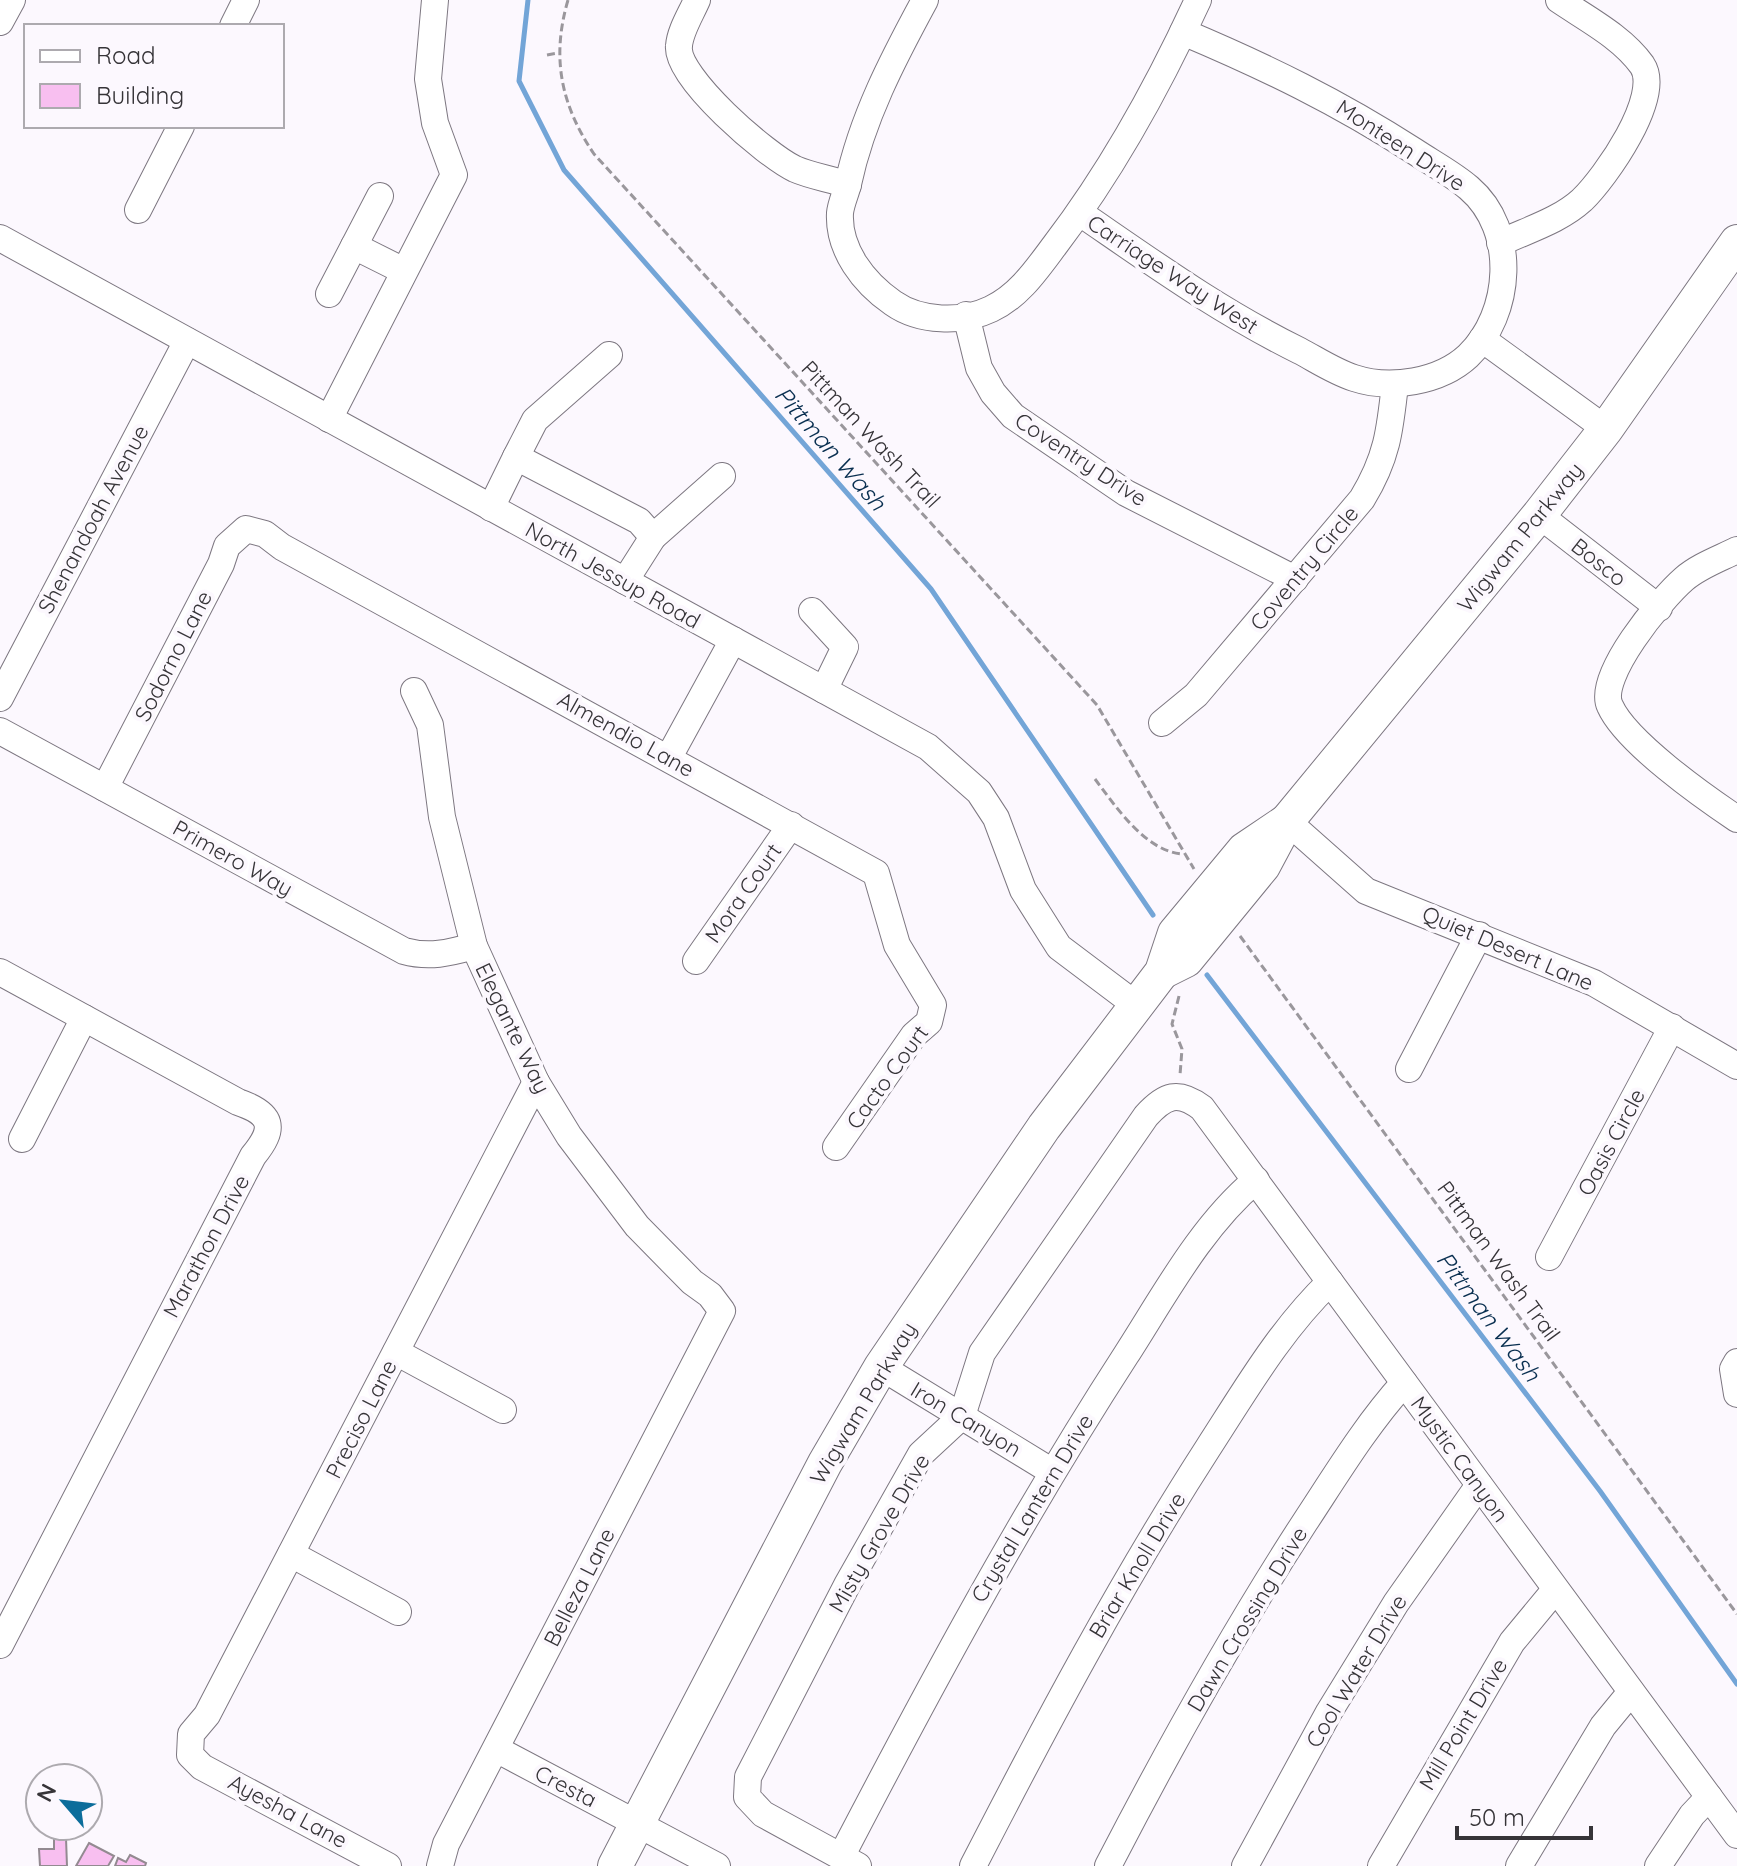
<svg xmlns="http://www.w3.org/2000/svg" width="1737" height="1866" font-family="Quicksand,sans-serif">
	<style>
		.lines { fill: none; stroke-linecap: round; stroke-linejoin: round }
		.stream { stroke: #73a5d7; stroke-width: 5 }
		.building { fill: #f8bff0; stroke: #938a91; stroke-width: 2 }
		.minor-casing { stroke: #7d7781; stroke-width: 28 }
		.major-casing { stroke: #7d7781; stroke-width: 36 }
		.path { stroke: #9a979c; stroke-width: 3; stroke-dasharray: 8 4; stroke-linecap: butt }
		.minor { stroke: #fff; stroke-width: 26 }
		.major { stroke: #fff; stroke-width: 34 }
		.labels { text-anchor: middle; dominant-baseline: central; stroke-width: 8; stroke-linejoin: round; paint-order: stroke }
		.street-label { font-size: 22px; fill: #363438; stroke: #fcf8fe }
		.water-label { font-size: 24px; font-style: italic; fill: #092f50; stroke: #fcf8fe }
	</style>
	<rect width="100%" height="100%" fill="#fcf8fe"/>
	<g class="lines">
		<g class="stream">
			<path d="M 528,0 L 519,81 L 564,170 L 931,589 L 1153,915"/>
			<path d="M 1207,975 L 1600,1491 L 1737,1684"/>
		</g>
	</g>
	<g class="building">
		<path d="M 66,1838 L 67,1866 L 40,1866 L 39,1849 L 54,1849 L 54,1839 Z"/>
		<path d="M 89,1843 L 114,1856 L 108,1866 L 76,1866 Z"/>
		<path d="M 130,1855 L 146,1863 L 145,1866 L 115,1866 L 118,1858 L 126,1862 Z"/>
	</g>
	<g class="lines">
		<defs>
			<g id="minor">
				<path d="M 697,0 C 691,14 680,31 679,46 C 675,77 767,156 795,169 C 811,176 831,179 848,185"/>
				<path d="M 925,0 C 893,59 862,118 848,184 C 846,193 841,203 840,213 C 838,250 864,283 893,303 C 920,322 962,323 991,309 C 1019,296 1037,269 1055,245 C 1113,169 1158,87 1198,0"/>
				<path d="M 0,22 L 12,0"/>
				<path d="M 233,26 L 246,0"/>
				<path d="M 138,210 L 181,126"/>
				<path d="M 1080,213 C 1153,263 1219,311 1300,351 C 1317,360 1335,372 1354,378 C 1390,390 1440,382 1468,356 C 1512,314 1518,230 1469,188 C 1453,174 1432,163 1414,151 C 1338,102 1266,67 1183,32"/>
				<path d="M 0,238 L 928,747 L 979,792 L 996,818 L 1023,890 L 1059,947 L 1136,1005"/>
				<path d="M 1500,243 C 1527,230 1559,221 1582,200 C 1605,178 1663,96 1642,65 C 1622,37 1587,19 1559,0"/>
				<path d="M 354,246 L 404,271"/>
				<path d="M 329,294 L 380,196"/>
				<path d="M 966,315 L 979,368 L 993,393 L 1013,416 L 1126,493 L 1295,579"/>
				<path d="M 1482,339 L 1606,429"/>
				<path d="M 329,419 L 454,175 L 435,123 L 428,79 L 435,0"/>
				<path d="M 516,457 L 535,420 L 609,355"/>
				<path d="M 491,508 L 516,457 L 639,521 L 653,537"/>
				<path d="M 1539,515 L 1659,608"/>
				<path d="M 1737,550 C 1719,559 1699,566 1684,579 C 1661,599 1596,677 1610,706 C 1626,742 1704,797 1737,819"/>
				<path d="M 625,581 L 653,537 L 722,476"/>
				<path d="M 812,611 L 845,647 L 824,690"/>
				<path d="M 414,691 L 430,725 L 442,817 L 474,946 L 536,1082 L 569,1136 L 637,1226 L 692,1282 L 710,1295 L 722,1311 L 446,1844 L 440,1866"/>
				<path d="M 0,698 L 187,341"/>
				<path d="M 1162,723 L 1196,695 L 1362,499 C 1387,458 1390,431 1395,384"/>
				<path d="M 0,731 L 404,951 C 429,958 449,953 474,946"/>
				<path d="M 669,757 L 733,640"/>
				<path d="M 105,788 L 221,564 L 227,546 L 246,529 L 265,534 L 282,547 L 876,873 L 897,945 L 933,1005 L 929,1022 L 914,1035 L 836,1147"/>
				<path d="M 1287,821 L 1366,891 L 1594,983 L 1737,1066"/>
				<path d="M 696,961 L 791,825"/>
				<path d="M 0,972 L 238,1102 C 273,1114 276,1128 253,1156 L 0,1645"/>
				<path d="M 1409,1069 L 1479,935"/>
				<path d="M 22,1139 L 84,1018"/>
				<path d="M 1549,1257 L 1672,1027"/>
				<path d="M 396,1352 L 503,1410"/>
				<path d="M 1737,1362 L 1733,1369 L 1737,1394"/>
				<path d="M 881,1367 L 1051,1471"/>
				<path d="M 291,1554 L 398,1612"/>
				<path d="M 496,1749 L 717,1866"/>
				<path d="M 841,1857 C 930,1686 1021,1517 1126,1355 C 1164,1296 1201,1226 1256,1180"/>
				<path d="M 388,1866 L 202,1767 L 190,1755 L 191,1734 L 207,1715 L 536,1082"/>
				<path d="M 858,1866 L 763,1814 L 747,1797 L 748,1777 L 847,1585 L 921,1454 L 962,1416 L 982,1353 L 1146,1116 C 1165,1095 1178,1090 1202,1108 L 1737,1835"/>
				<path d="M 973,1866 C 1046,1724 1121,1583 1208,1448 C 1245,1391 1280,1330 1330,1282"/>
				<path d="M 1108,1866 C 1169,1748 1233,1633 1305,1522 C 1336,1475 1366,1425 1404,1383"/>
				<path d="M 1245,1866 L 1329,1712 L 1396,1603 L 1479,1485"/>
				<path d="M 1381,1866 L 1512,1642 L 1555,1590"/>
				<path d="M 1519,1866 L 1603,1726 L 1631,1692"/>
				<path d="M 1658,1866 L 1692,1815 L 1709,1797"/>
			</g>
			<g id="major">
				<path d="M 1162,972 L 1186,960 L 1263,866 L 1287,821 L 1539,515 L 1606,429 L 1737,242"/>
				<path d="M 615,1866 L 825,1463 L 881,1367 L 1044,1127 L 1162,972 L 1175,933 L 1244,850 L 1287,821"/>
			</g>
		</defs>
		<use href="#minor" class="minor-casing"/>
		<use href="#major" class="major-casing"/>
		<g class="path">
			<path d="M 568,0 C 551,58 561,105 594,154 L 1097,705 L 1194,869"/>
			<path d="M 547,55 L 558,53"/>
			<path d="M 1095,779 C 1116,807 1146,852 1183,854"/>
			<path d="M 1240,936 L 1737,1614"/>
			<path d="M 1179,996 L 1172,1024 L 1182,1049 L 1180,1075"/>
		</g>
		<use href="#minor" class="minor"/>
		<use href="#major" class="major"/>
	</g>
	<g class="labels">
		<g class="street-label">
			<text transform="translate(1401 145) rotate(33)">Monteen Drive</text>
			<text transform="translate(1173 274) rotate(33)">Carriage Way West</text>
			<text transform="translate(871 434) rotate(47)">Pittman Wash Trail</text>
			<text transform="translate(1081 459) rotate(33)">Coventry Drive</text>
			<text transform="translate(93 519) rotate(-62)">Shenandoah Avenue</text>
			<text transform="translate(1520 537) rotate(-51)">Wigwam Parkway</text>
			<text transform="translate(1599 562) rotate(38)">Bosco</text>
			<text transform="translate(1304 568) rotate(-50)">Coventry Circle</text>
			<text transform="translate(613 575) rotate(29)">North Jessup Road</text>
			<text transform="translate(173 656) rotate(-63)">Sodorno Lane</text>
			<text transform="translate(626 734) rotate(29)">Almendio Lane</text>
			<text transform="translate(233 858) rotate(29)">Primero Way</text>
			<text transform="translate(743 893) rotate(-55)">Mora Court</text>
			<text transform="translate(1508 948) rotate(23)">Quiet Desert Lane</text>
			<text transform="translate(513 1028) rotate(64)">Elegante Way</text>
			<text transform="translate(887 1077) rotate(-54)">Cacto Court</text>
			<text transform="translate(1611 1142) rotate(-62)">Oasis Circle</text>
			<text transform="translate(206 1246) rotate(-62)">Marathon Drive</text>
			<text transform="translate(1499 1261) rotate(54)">Pittman Wash Trail</text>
			<text transform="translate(863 1403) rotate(-59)">Wigwam Parkway</text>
			<text transform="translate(361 1419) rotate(-63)">Preciso Lane</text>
			<text transform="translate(966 1419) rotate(31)">Iron Canyon</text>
			<text transform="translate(1460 1459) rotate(54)">Mystic Canyon</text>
			<text transform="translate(1032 1508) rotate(-59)">Crystal Lantern Drive</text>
			<text transform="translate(879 1533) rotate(-60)">Misty Grove Drive</text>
			<text transform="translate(1137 1565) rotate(-59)">Briar Knoll Drive</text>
			<text transform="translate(579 1587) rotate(-63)">Belleza Lane</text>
			<text transform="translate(1247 1619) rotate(-59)">Dawn Crossing Drive</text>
			<text transform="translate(1356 1671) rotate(-59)">Cool Water Drive</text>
			<text transform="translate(1463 1724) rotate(-59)">Mill Point Drive</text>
			<text transform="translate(566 1786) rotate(27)">Cresta</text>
			<text transform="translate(288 1811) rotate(28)">Ayesha Lane</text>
		</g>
		<g class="water-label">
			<text transform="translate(831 448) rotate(49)">Pittman Wash</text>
			<text transform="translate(1489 1316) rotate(53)">Pittman Wash</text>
		</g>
	</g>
	<rect x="24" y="24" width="260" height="104" fill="#fcf8fe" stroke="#adaaaf" stroke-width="2"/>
	<rect x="40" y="50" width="40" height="12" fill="#ffffff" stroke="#adaaaf" stroke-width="2"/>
	<text x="96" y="64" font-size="24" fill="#363438">Road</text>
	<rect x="40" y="84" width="40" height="24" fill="#f8bff0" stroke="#adaaaf" stroke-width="2"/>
	<text x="96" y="104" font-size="24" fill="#363438">Building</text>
	<g transform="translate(64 1802) rotate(298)"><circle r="38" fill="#fcf8fe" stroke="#adaaaf" stroke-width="2"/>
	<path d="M0-6L14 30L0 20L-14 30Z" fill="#0c6d9b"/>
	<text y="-12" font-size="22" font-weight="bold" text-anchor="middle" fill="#363438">N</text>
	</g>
	<path d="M1457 1826v12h134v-12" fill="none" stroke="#363438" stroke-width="4"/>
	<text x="1469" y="1826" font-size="24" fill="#363438" stroke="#fcf8fe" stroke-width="6" paint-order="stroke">50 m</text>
</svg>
